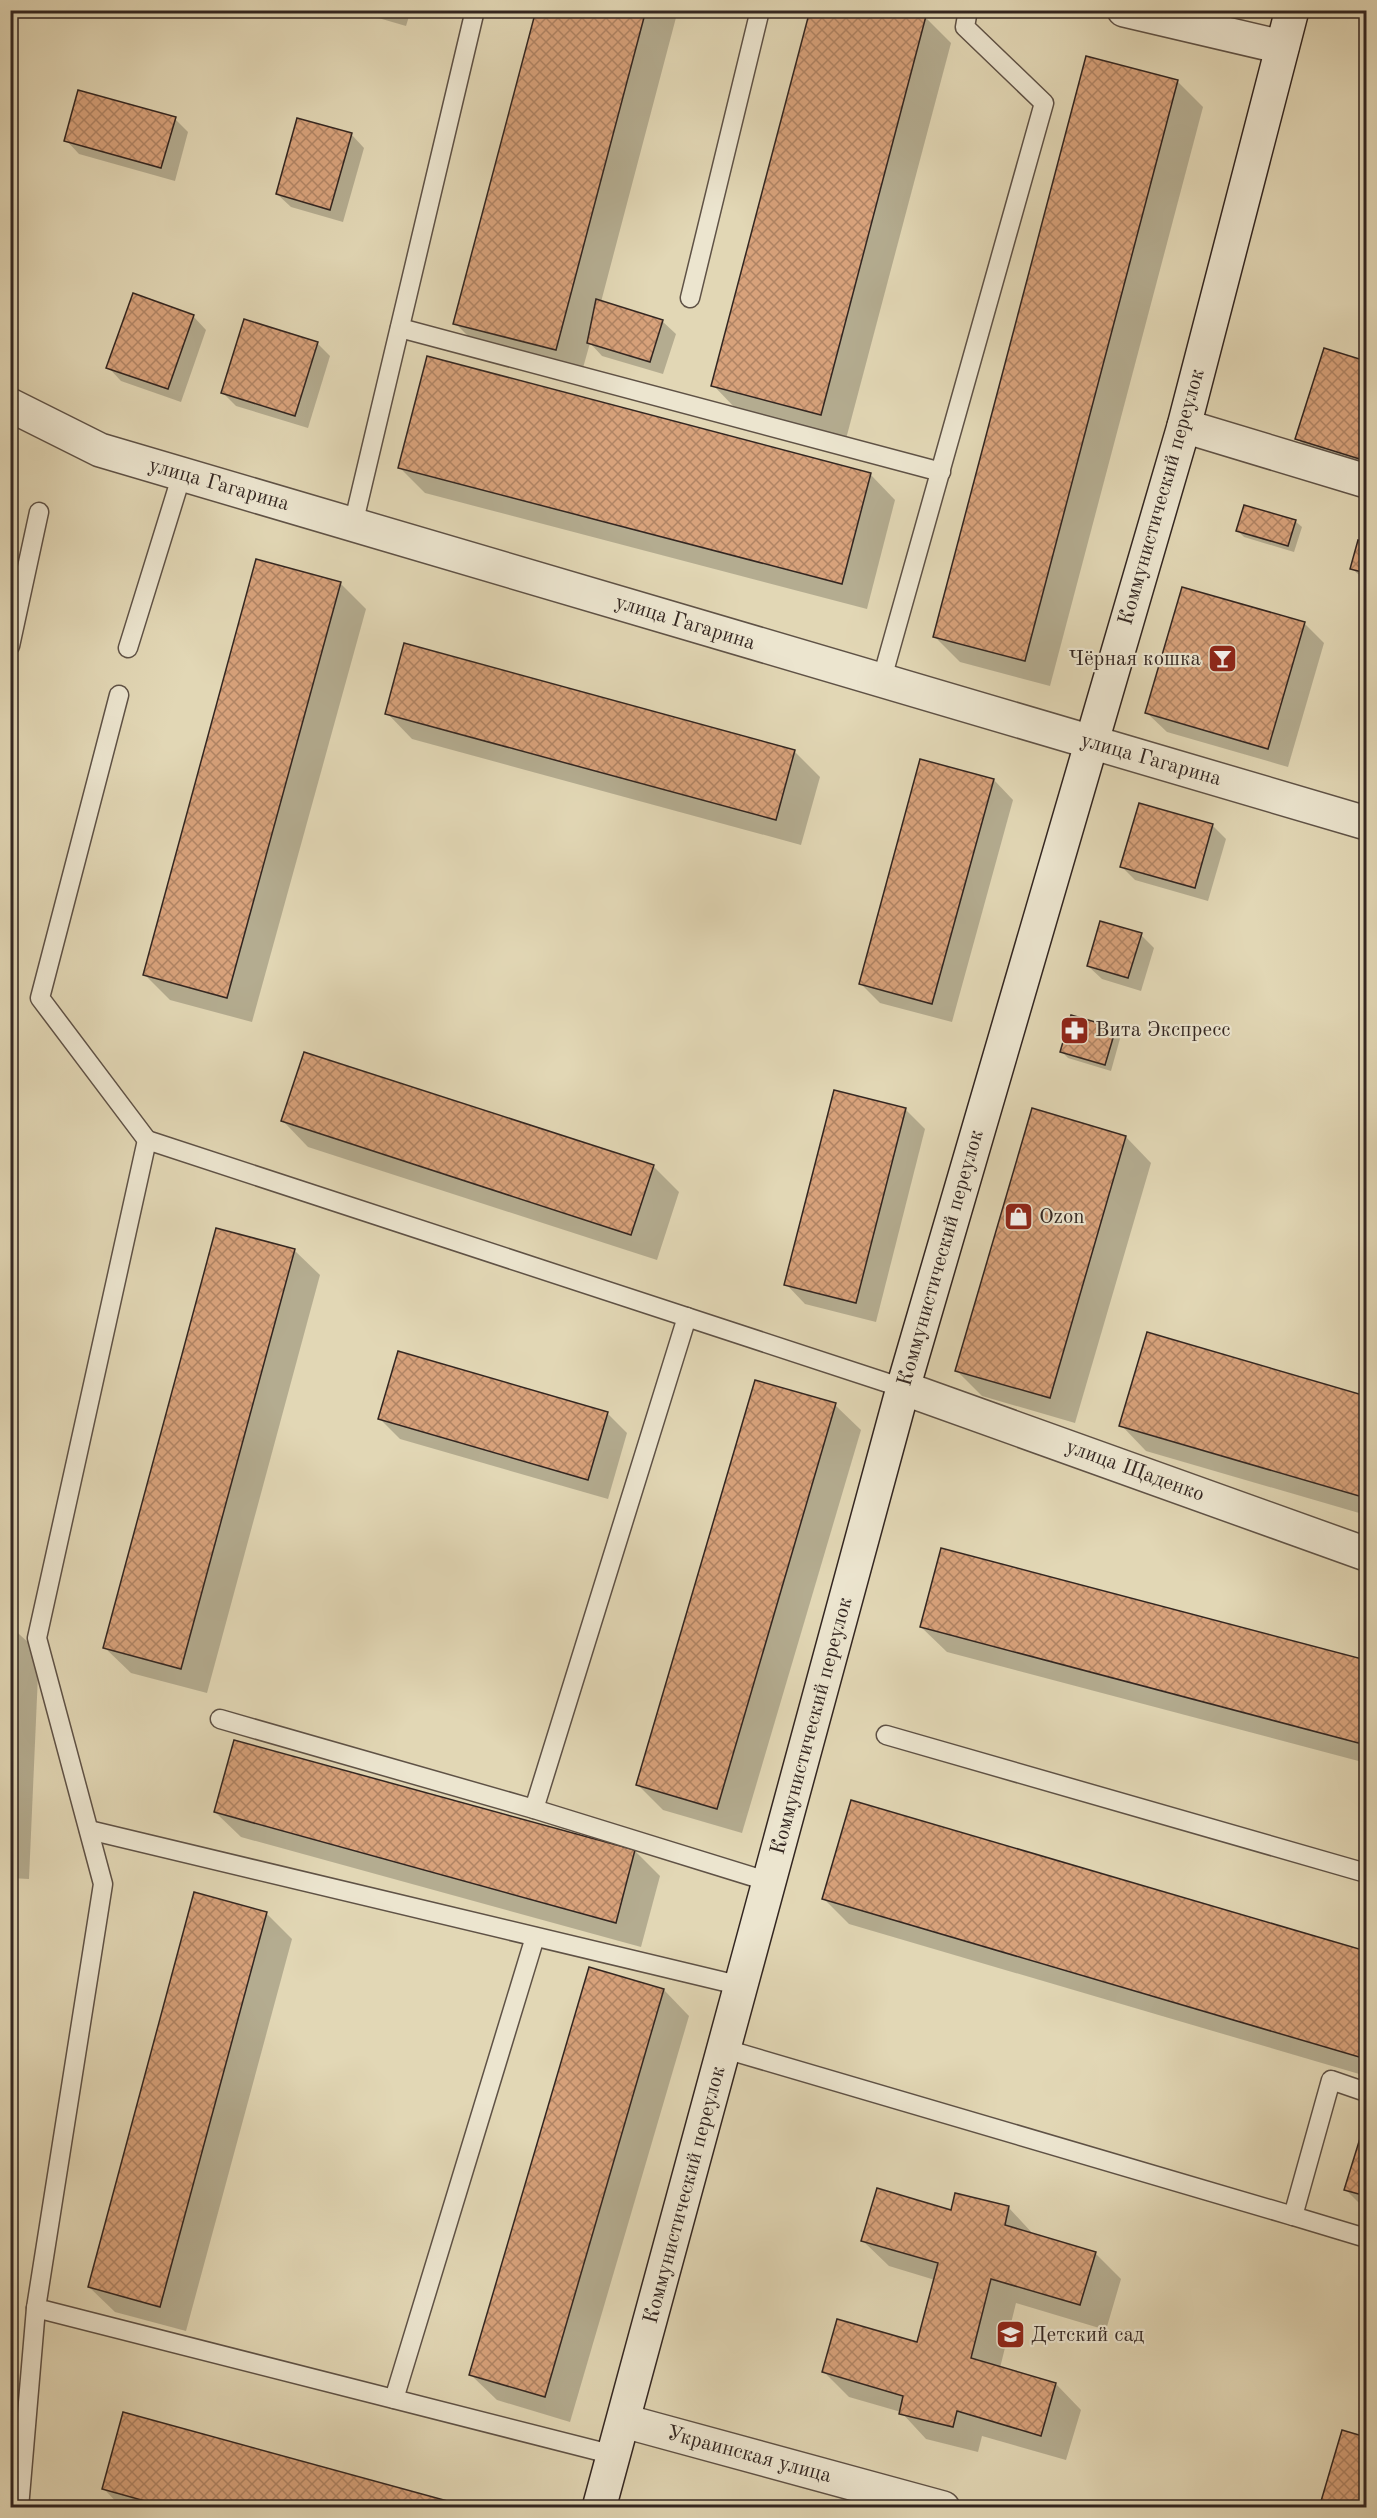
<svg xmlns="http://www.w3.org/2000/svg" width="1377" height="2518" font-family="'Old Standard TT',serif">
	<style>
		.shadow { fill: #0003 }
		.building { fill: url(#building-cross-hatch); stroke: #332621; stroke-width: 1.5 }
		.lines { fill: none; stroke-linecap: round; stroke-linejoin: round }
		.lane-casing { stroke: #5f5246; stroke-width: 21 }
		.street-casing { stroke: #5f5246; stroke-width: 36 }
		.secondary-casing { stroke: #332621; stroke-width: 36 }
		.lane { stroke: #ece5cf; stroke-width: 18 }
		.street { stroke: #ece5cf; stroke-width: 33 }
		.secondary { stroke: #ece5cf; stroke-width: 33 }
		.labels { text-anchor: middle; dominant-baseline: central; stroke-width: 4.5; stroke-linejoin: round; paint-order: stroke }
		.street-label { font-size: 21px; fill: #332621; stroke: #ece5cf }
		.poi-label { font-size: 21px; fill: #332621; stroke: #ece5cf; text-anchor: start }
	</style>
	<defs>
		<pattern id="building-cross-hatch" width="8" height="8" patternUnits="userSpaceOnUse" patternTransform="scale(1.5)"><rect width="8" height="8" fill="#d8a27b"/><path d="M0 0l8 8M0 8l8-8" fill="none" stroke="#b08464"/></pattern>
	</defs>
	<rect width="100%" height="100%" fill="#e2d7b5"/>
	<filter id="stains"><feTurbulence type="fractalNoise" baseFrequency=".00333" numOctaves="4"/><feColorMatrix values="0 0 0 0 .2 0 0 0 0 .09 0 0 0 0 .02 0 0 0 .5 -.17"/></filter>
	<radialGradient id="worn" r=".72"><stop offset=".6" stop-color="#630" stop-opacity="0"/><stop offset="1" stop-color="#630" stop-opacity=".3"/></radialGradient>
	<g class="shadow">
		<path d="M 351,10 L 411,10 L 406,26 Z"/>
		<path d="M 537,10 L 678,10 L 601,302 L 662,321 L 676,334 L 663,374 L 602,356 L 590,343 L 581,375 L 481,349 L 455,323 Z"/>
		<path d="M 898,10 L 926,18 L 951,43 L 846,439 L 738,411 L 713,385 Z"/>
		<path d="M 1177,81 L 1203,107 L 1050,686 L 960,662 L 934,636 Z"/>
		<path d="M 175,119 L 188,132 L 175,181 L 79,154 L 66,140 Z"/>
		<path d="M 351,134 L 364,148 L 343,222 L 291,207 L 277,194 Z"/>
		<path d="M 193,316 L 206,330 L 181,402 L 121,381 L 108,367 Z"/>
		<path d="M 317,343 L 330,356 L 308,428 L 236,406 L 223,393 Z"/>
		<path d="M 1325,350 L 1366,362 L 1366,474 L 1317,458 L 1297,438 Z"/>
		<path d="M 400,468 L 870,474 L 895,500 L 867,609 L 425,493 Z"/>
		<path d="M 1295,521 L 1302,527 L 1294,552 L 1244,537 L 1238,531 Z"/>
		<path d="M 1359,542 L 1366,545 L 1366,577 L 1358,574 L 1351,568 Z"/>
		<path d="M 340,583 L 366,609 L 252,1022 L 170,1000 L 144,974 Z"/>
		<path d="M 1304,623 L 1324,643 L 1288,767 L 1167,732 L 1147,713 Z"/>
		<path d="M 387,713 L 794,751 L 820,777 L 801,845 L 412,739 Z"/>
		<path d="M 994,780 L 1013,800 L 952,1022 L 880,1003 L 860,983 Z"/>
		<path d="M 1140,805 L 1213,826 L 1226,839 L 1208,901 L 1135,880 L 1122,867 Z"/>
		<path d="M 1141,935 L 1154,948 L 1141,991 L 1102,979 L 1088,966 Z"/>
		<path d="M 1115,1029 L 1121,1035 L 1111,1071 L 1068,1058 L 1062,1052 Z"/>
		<path d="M 905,1109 L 925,1129 L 876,1322 L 805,1304 L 786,1284 Z"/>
		<path d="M 1033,1110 L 1126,1137 L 1151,1163 L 1075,1423 L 982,1396 L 957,1371 Z"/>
		<path d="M 283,1121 L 653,1166 L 679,1192 L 657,1260 L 308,1147 Z"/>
		<path d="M 294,1250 L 320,1275 L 207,1693 L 131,1673 L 105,1648 Z"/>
		<path d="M 1148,1334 L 1366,1398 L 1366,1515 L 1146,1451 L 1121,1425 Z"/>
		<path d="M 835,1405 L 861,1430 L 742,1833 L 663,1810 L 638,1785 Z"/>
		<path d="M 607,1413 L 627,1433 L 608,1499 L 400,1439 L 380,1419 Z"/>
		<path d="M 942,1550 L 1366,1662 L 1366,1763 L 947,1652 L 921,1627 Z"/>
		<path d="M 10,1626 L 39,1652 L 29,1879 L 10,1878 Z"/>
		<path d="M 852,1802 L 1366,1952 L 1366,2076 L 849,1924 L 824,1899 Z"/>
		<path d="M 215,1812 L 635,1851 L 660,1876 L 641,1947 L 241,1837 Z"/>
		<path d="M 266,1913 L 292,1939 L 186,2331 L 115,2312 L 89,2287 Z"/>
		<path d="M 664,1990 L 689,2016 L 570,2422 L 497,2400 L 471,2375 Z"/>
		<path d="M 1366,2124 L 1366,2210 L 1346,2190 Z"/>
		<path d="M 957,2195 L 1009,2208 L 1034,2235 L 1095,2253 L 1121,2279 L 1106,2330 L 1016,2303 L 1000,2368 L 1056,2384 L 1081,2410 L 1066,2460 L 982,2436 L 978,2452 L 926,2439 L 901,2412 L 849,2397 L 823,2371 L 918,2344 L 935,2280 L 889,2266 L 863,2241 L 953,2212 Z"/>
		<path d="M 1343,2432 L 1366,2438 L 1366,2508 L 1321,2508 Z"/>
		<path d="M 103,2488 L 467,2508 L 122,2508 Z"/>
	</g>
	<g class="building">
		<path d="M 536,10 L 646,10 L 556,350 L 453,324 Z"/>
		<path d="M 810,10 L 904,10 L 926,16 L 821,415 L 711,386 Z"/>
		<path d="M 1086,56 L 1178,80 L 1025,661 L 933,637 Z"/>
		<path d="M 78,90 L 176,117 L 161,168 L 64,141 Z"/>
		<path d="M 297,118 L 352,133 L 330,210 L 276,194 Z"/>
		<path d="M 133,293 L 194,315 L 168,389 L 106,368 Z"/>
		<path d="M 596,299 L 663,320 L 650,362 L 587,343 Z"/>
		<path d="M 244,319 L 318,342 L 295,416 L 221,393 Z"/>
		<path d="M 1324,348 L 1366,361 L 1366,461 L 1295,439 Z"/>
		<path d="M 427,356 L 871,473 L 842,584 L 398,468 Z"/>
		<path d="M 1244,505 L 1296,520 L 1288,546 L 1236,531 Z"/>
		<path d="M 1358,540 L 1366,543 L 1366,573 L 1350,569 Z"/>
		<path d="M 256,559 L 341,582 L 227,998 L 143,975 Z"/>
		<path d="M 1182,587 L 1305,622 L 1268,749 L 1145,713 Z"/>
		<path d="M 404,643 L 795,750 L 776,820 L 385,714 Z"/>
		<path d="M 920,759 L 994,779 L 932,1004 L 859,984 Z"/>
		<path d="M 1139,803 L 1213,824 L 1195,888 L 1120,867 Z"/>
		<path d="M 1100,921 L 1142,933 L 1128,978 L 1087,966 Z"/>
		<path d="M 1071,1015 L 1116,1028 L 1105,1065 L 1060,1052 Z"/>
		<path d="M 304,1052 L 654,1165 L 631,1235 L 281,1121 Z"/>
		<path d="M 834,1090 L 906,1108 L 856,1303 L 784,1285 Z"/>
		<path d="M 1032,1108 L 1126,1136 L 1050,1398 L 955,1371 Z"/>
		<path d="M 216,1228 L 295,1249 L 181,1669 L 103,1648 Z"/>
		<path d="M 1147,1332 L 1366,1396 L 1366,1498 L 1119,1426 Z"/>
		<path d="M 398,1351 L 608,1412 L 588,1480 L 378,1419 Z"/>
		<path d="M 755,1380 L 836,1403 L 717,1809 L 636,1785 Z"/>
		<path d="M 941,1548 L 1366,1660 L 1366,1745 L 920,1627 Z"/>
		<path d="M 10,1625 L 14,1625 L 10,1709 Z"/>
		<path d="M 234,1740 L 635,1850 L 616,1923 L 214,1812 Z"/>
		<path d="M 851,1800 L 1366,1951 L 1366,2059 L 822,1899 Z"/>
		<path d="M 194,1892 L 267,1912 L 160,2307 L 88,2287 Z"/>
		<path d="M 589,1967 L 664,1989 L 545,2397 L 469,2375 Z"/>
		<path d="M 1366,2119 L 1366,2196 L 1344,2190 Z"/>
		<path d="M 877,2188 L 951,2210 L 955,2193 L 1009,2206 L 1005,2225 L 1096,2252 L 1080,2305 L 991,2279 L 971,2358 L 1056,2383 L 1041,2436 L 957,2411 L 953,2427 L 899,2414 L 903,2396 L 822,2372 L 837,2319 L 917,2342 L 938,2263 L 861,2241 Z"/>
		<path d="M 123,2412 L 473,2508 L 170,2508 L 102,2489 Z"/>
		<path d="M 1342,2430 L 1366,2437 L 1366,2508 L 1319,2508 Z"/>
	</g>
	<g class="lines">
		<defs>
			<g id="lane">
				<path d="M 690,298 L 760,10"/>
				<path d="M 400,328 L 941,472"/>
				<path d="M 353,525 L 475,10"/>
				<path d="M 10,646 L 39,512"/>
				<path d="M 128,648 L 182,474"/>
				<path d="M 881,682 L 1044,103 L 965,27 L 968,10"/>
				<path d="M 119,695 L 40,998 L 147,1140"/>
				<path d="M 220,1719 L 534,1809 L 770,1882"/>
				<path d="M 886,1735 L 1366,1873"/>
				<path d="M 534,1809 L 687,1317"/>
				<path d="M 89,1830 L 742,1986"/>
				<path d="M 725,2049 L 1293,2216 L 1331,2080 L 1363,2091 L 1366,2090"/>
				<path d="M 1293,2216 L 1366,2238"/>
				<path d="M 394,2399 L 535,1937"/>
				<path d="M 614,2455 L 36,2308 L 103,1884 L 37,1638 L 147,1140 L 903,1388"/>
				<path d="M 19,2508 L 36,2308"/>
			</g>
			<g id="street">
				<path d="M 1124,10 L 1282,47"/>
				<path d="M 10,405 L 100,450 L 1366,823"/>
				<path d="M 1184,426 L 1366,481"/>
				<path d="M 903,1388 L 1366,1554"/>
				<path d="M 624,2421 L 943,2508"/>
			</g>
			<path id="secondary" d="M 599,2508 L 903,1388 L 1184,426 L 1292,10"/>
		</defs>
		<use href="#lane" class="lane-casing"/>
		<use href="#street" class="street-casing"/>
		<use href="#secondary" class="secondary-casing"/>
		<use href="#lane" class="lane"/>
		<use href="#street" class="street"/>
		<use href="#secondary" class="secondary"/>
	</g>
	<defs>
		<symbol id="bar-square" viewBox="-11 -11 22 22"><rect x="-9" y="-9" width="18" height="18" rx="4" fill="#8f2418" stroke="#ece5cf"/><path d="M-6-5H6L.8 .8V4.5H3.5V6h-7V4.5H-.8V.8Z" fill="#fff"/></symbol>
		<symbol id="pharmacy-square" viewBox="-11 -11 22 22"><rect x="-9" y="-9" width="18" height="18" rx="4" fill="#8f2418" stroke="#ece5cf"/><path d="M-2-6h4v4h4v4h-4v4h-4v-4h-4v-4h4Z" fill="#fff"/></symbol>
		<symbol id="shop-square" viewBox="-11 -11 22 22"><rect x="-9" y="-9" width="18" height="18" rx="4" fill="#8f2418" stroke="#ece5cf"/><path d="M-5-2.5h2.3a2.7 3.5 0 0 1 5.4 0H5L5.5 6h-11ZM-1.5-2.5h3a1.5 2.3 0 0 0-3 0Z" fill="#fff"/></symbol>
		<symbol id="school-square" viewBox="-11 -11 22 22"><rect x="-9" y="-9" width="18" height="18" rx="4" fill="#8f2418" stroke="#ece5cf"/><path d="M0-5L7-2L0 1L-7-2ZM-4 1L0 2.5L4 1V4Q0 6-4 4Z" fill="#fff"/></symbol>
	</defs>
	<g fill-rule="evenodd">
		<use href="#bar-square" x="1206" y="642" width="33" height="33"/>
		<use href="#pharmacy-square" x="1058" y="1014" width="33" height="33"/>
		<use href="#shop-square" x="1002" y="1200" width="33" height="33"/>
		<use href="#school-square" x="994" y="2318" width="33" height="33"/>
	</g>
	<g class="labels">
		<g class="street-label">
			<text transform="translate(219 485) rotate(16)">улица Гагарина</text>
			<text transform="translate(1162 497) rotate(-74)">Коммунистический переулок</text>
			<text transform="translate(685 623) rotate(17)">улица Гагарина</text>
			<text transform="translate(1151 760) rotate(16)">улица Гагарина</text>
			<text transform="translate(941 1258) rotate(-74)">Коммунистический переулок</text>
			<text transform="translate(1135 1471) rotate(20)">улица Щаденко</text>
			<text transform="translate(812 1726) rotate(-75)">Коммунистический переулок</text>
			<text transform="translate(685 2195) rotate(-75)">Коммунистический переулок</text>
			<text transform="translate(749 2455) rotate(15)">Украинская улица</text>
		</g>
		<g class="poi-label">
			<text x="1201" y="659" text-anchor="end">Чёрная кошка</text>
			<text x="1095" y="1030">Вита Экспресс</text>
			<text x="1039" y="1217">Ozon</text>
			<text x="1031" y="2335">Детский сад</text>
		</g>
	</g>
	<rect width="1377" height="2518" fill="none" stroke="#e2d7b5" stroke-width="36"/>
	<rect x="12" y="12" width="1353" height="2494" fill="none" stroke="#332621" stroke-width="3"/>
	<rect x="18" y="18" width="1341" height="2482" fill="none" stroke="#332621" stroke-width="1.5"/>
	<rect width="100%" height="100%" filter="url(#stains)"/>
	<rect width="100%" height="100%" fill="url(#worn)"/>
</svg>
